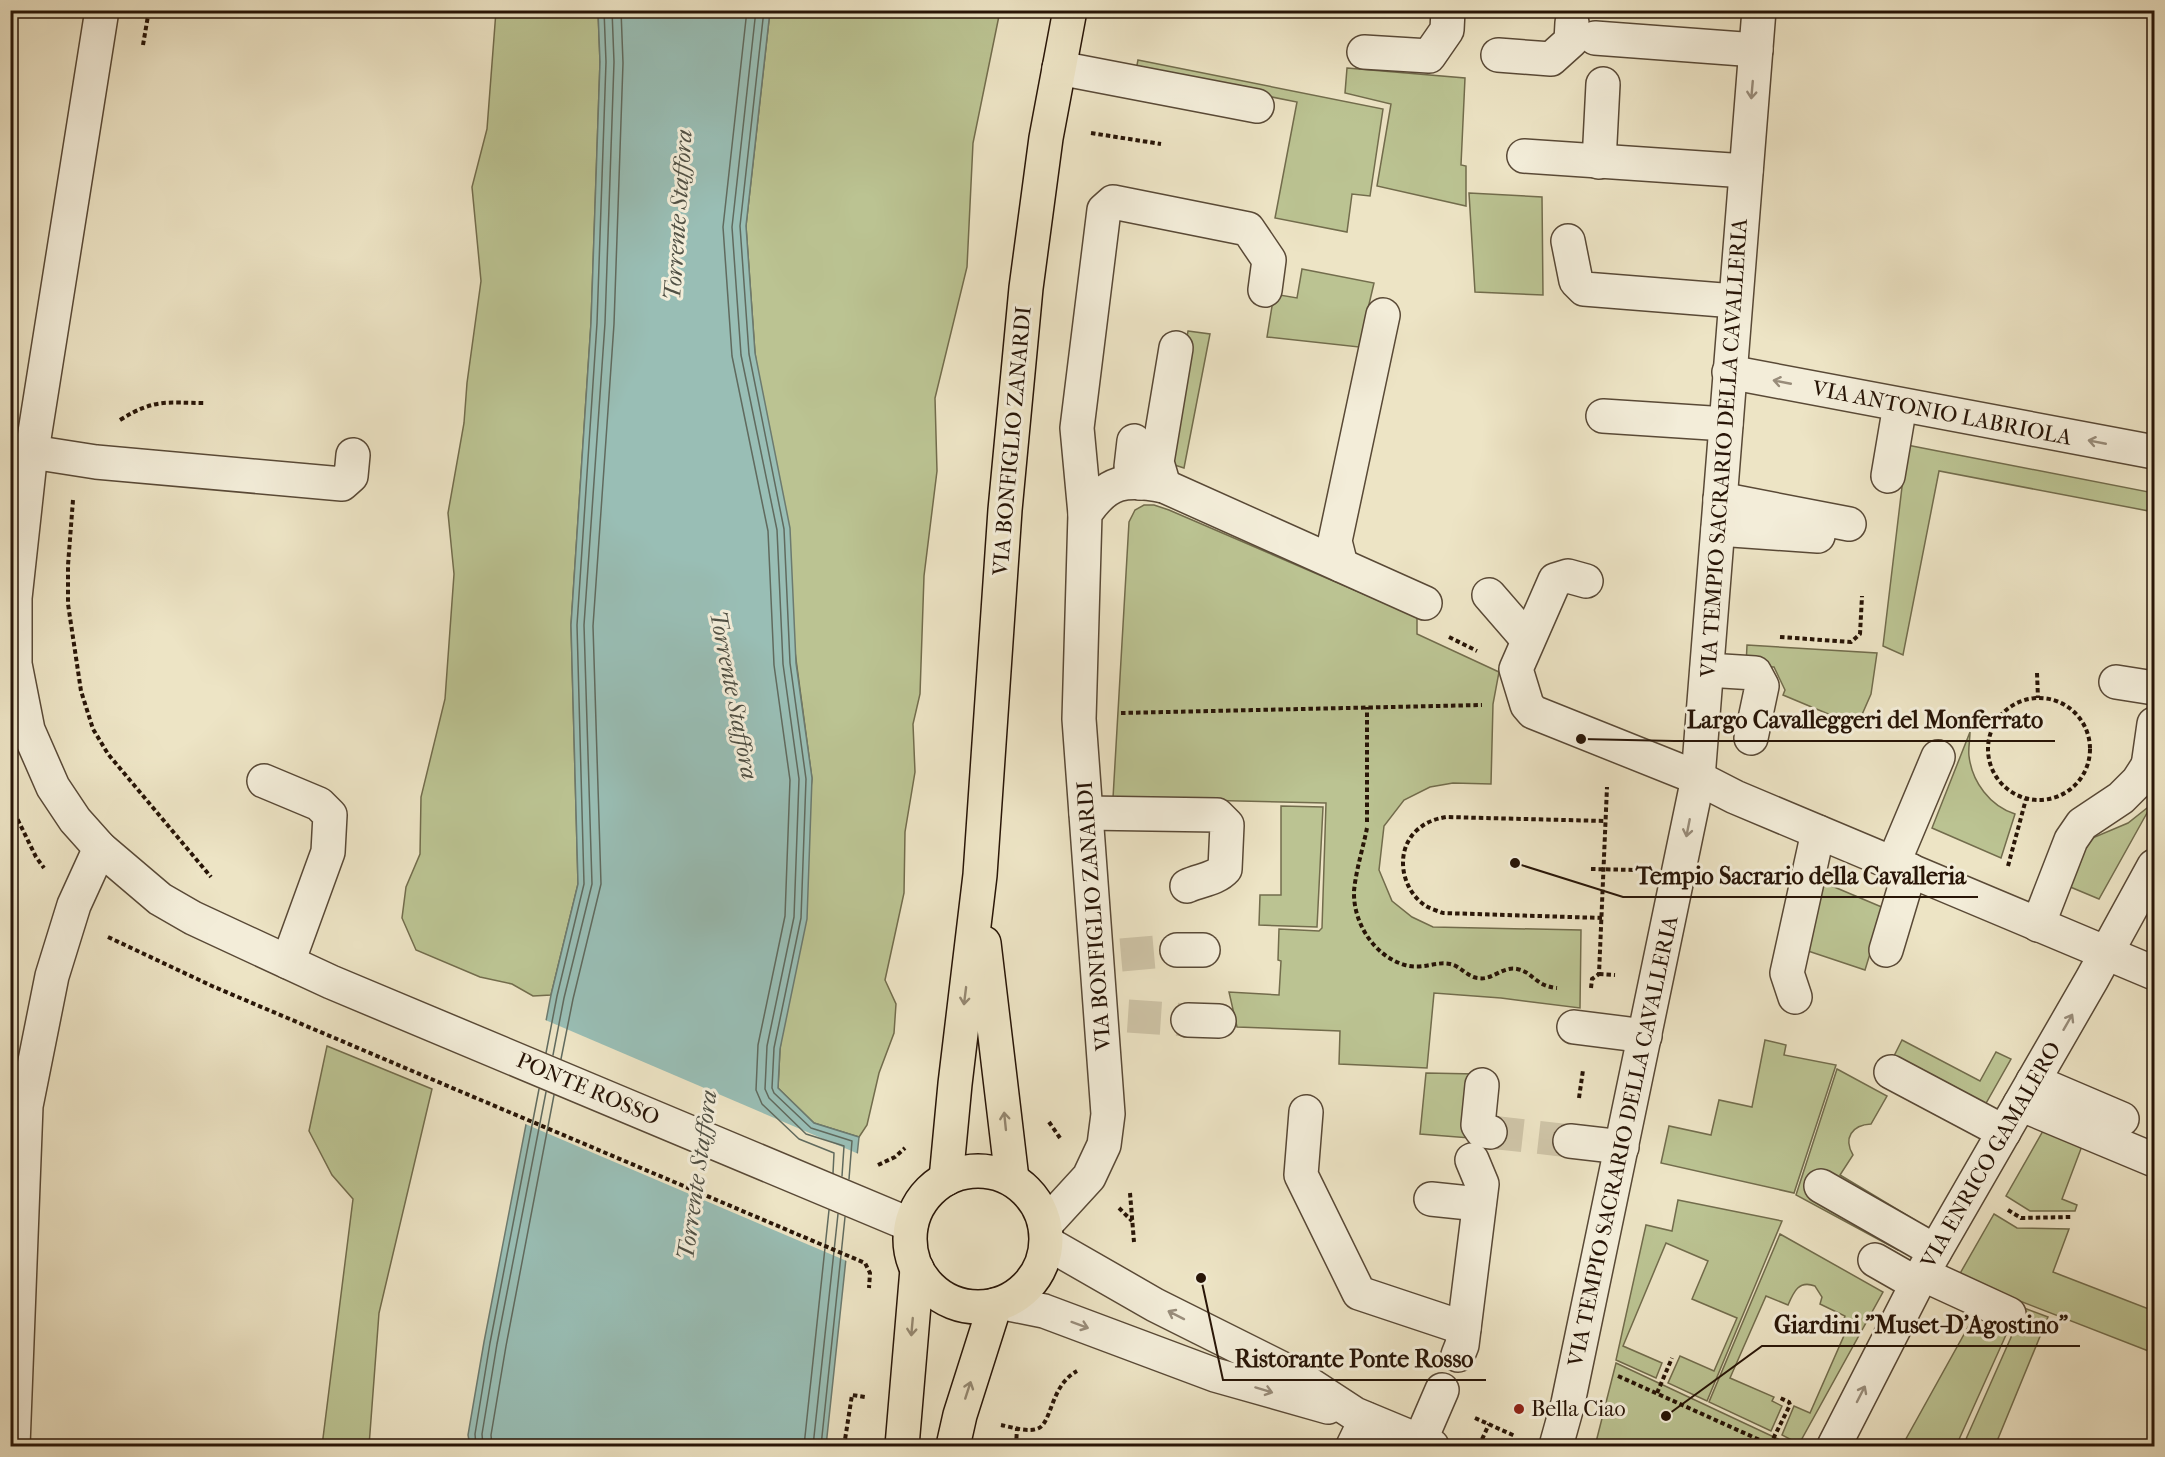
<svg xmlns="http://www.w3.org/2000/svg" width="2165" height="1457" font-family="'IM FELL French Canon',serif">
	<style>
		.green { fill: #bbc392; stroke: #726c4c; stroke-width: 1.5 }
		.water { fill: #99beb5; stroke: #6c7a6f; stroke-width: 1.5 }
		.pier { fill: #ede4c5 }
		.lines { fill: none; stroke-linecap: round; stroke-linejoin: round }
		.shore { stroke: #606a5e; stroke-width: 1.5 }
		.minor-tunnel { stroke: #cfc5a8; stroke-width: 33; stroke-dasharray: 33 16; stroke-linecap: butt }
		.minor-casing { stroke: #594936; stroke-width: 36 }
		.major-casing { stroke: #281507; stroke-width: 36 }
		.path { stroke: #281507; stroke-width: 4; stroke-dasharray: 4.5 3; stroke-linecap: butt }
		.minor { stroke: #f3edd9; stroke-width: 33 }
		.major { stroke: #ede4c5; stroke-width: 33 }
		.oneway { stroke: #988c7a }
		.oneway2 { stroke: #948770 }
		.poi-dot { fill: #8f2418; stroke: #f3edd9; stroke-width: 2 }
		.labels { text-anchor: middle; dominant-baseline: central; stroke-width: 6; stroke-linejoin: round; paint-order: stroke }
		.street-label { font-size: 22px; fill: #281507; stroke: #f3edd9 }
		.poi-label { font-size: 22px; fill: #281507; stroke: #f3edd9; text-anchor: start }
		.water-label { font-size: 24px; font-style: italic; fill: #505044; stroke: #f3edd9 }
		.leader { fill: none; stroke: #281507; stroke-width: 2 }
		.callout-dot { fill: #281507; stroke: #f3edd9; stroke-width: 2 }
		.callout-label { font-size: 24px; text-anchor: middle; font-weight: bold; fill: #281507; stroke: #f3edd9; stroke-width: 6; stroke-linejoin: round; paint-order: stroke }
	</style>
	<rect width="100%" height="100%" fill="#ede4c5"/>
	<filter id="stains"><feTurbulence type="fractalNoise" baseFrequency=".00333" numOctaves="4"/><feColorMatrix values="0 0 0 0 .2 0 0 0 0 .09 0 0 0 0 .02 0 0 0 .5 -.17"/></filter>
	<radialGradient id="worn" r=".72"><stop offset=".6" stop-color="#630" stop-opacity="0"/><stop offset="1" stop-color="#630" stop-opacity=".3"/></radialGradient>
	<g class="green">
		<path d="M 496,11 L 598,11 L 600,62 L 591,323 L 571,625 L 578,884 L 551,995 L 533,996 L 512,984 L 480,977 L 416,950 L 402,918 L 406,887 L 420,854 L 421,797 L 445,699 L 454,574 L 448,513 L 464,423 L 467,383 L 481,281 L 472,187 L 487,129 Z"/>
		<path d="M 770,11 L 1000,11 L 973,143 L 967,267 L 935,398 L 937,471 L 924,576 L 920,694 L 913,724 L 915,772 L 905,832 L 904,893 L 885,980 L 896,1004 L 894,1033 L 879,1073 L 867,1125 L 859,1137 L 814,1123 L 778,1088 L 780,1049 L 812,779 L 755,353 L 746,226 Z"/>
		<path d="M 1138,60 L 1383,109 L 1370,196 L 1352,194 L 1347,232 L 1275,218 L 1297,102 L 1136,70 Z"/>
		<path d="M 1347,68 L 1465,78 L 1461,165 L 1466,166 L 1466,206 L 1377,186 L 1391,104 L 1345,93 Z"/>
		<path d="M 1469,193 L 1542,197 L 1543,295 L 1475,292 Z"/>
		<path d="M 1302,269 L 1374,283 L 1359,347 L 1267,337 L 1274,294 L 1297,298 Z"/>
		<path d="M 1188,331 L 1210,334 L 1184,468 L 1165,462 Z"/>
		<path d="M 1907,445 L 2154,493 L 2154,512 L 1939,471 L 1903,655 L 1883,646 Z"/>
		<path d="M 1144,505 L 1154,505 L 1169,510 L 1417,617 L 1417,634 L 1499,672 L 1493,704 L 1491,784 L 1453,783 L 1430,787 L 1404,800 L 1384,826 L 1379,870 L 1392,901 L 1412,917 L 1433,927 L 1581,930 L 1580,1008 L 1501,998 L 1434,993 L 1427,1068 L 1339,1064 L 1340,1031 L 1237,1027 L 1229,992 L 1279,995 L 1281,961 L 1278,960 L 1279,929 L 1319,931 L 1322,928 L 1326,803 L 1113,798 L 1129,522 L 1135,510 Z"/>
		<path d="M 1747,645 L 1877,653 L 1871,694 L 1857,726 L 1783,695 L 1785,690 L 1774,667 L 1746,666 Z"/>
		<path d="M 1970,732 C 1970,740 1968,749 1969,756 C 1972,782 1990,806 2015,814 L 2001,858 L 1932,828 Z"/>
		<path d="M 2152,804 L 2099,899 L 2068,886 L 2090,839 L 2128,823 Z"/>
		<path d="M 1281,806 L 1323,807 L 1317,927 L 1259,925 L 1260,895 L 1281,895 Z"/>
		<path d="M 1820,881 L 1884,908 L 1865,970 L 1805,950 Z"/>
		<path d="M 1765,1040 L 1786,1045 L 1784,1055 L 1836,1065 L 1794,1193 L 1661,1163 L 1669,1126 L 1711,1135 L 1719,1100 L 1752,1107 Z"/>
		<path d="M 1902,1040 L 1980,1081 L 1996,1052 L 2011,1059 L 1985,1105 L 1894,1056 Z"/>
		<path d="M 327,1046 L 432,1089 L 379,1313 L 369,1446 L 322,1446 L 353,1199 L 332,1175 L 309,1131 Z"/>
		<path d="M 1837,1069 L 1887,1096 L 1871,1124 C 1852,1125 1843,1138 1853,1155 L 1840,1175 L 1915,1220 L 1898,1250 L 1796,1195 Z"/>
		<path d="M 1426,1073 L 1476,1074 L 1470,1138 L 1420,1134 Z"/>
		<path d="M 2043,1131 L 2082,1146 L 2062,1199 L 2077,1205 L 2075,1211 L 2030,1211 L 2006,1196 Z"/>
		<path d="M 1678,1200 L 1782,1221 L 1707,1401 L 1668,1383 L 1680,1356 L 1714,1371 L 1737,1318 L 1692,1299 L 1708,1261 L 1666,1243 L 1623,1346 L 1662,1363 L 1656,1378 L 1616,1360 L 1646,1225 L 1672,1231 Z"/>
		<path d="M 1994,1214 L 2017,1228 L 2069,1229 L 2053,1272 L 2154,1311 L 2154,1344 L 2151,1352 L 1958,1277 Z"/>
		<path d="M 1780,1234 L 1883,1292 L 1799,1444 L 1782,1435 L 1794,1406 L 1810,1413 L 1846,1331 L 1840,1328 L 1845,1316 L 1820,1304 L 1822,1297 L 1815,1286 C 1799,1280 1794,1291 1788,1305 L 1766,1296 L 1730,1378 L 1774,1397 L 1772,1401 L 1782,1406 L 1771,1431 L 1709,1402 Z"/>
		<path d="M 2024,1308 L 2048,1317 L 1995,1446 L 1982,1446 L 1966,1439 Z"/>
		<path d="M 1972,1320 L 2006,1335 L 1956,1446 L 1902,1446 Z"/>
		<path d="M 1616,1363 L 1793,1446 L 1595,1446 Z"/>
	</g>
	<path class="water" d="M 598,11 L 770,11 L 746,226 L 755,353 L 790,528 L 796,663 L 812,778 L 807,919 L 780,1049 L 778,1088 L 814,1123 L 859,1137 L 826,1446 L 470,1446 L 468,1435 L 484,1342 L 551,995 L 578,884 L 571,625 L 591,323 L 600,62 Z"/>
	<path class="pier" d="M 543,1019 L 861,1155 L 849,1262 L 523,1123 Z"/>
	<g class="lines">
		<g class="shore">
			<path d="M 747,10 L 723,227 L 732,356 L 768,531 L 774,665 L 790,780 L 785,916 L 758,1045 L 756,1090 L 762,1104 L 799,1139 L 834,1153 L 833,1173"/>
			<path d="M 756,10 L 732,227 L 741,355 L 777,530 L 783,664 L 799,779 L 794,917 L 767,1046 L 765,1089 L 769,1098 L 806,1134 L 844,1146 L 842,1176"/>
			<path d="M 764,10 L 740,226 L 749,354 L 784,529 L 790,663 L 806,779 L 801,918 L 774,1048 L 772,1088 L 774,1093 L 811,1128 L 852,1141 L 849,1179"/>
			<path d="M 546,1053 L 557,996 L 584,884 L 577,625 L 597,323 L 606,62 L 604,10"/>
			<path d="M 553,1055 L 564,998 L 592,884 L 584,625 L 605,323 L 614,62 L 612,10"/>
			<path d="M 561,1059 L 573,999 L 601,884 L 593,626 L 614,324 L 623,63 L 621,10"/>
			<path d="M 476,1446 L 475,1434 L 490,1343 L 539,1089"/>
			<path d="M 483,1446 L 482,1434 L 497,1344 L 546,1092"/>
			<path d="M 492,1446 L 491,1435 L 506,1346 L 554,1095"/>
			<path d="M 804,1446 L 829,1210"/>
			<path d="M 813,1446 L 838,1214"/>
			<path d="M 821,1446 L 845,1217"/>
		</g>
		<g class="minor-tunnel">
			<path d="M 1121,955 L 1177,950"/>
			<path d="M 1128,1016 L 1188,1020"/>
			<path d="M 1490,1132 L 1570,1141"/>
		</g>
		<defs>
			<g id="minor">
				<path d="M 102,10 L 29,470 L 15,598 L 15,664 L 28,730 L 53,787 L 75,820 L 100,848 L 160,899 L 193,918 L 331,982 L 911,1225"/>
				<path d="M 1595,38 L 1756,50"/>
				<path d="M 1364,52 L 1429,56 L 1447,30 L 1448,10"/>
				<path d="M 1498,55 L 1551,59 L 1571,41 L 1572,23"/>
				<path d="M 1059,68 L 1257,106"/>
				<path d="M 1524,156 L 1746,171"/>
				<path d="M 1599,162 L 1603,84"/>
				<path d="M 1568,241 L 1576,281 L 1584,289 L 1735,301"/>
				<path d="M 1729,372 L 2154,452"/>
				<path d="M 1603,416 L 1726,424"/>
				<path d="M 1134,441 L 1131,467 L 1140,483"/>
				<path d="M 32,452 L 96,462 L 342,484 L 351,476 L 353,455"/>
				<path d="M 1888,476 L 1900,405"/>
				<path d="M 1164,486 L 1157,462 L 1176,348"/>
				<path d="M 1720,499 L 1849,524"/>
				<path d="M 1085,514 L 1077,428 L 1104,210 L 1113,202 L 1248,229 L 1269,260 L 1265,290"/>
				<path d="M 1718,529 L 1818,536"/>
				<path d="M 1341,565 L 1335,541 L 1383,315"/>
				<path d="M 1586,581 L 1568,576 L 1555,580 L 1516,669 L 1527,705 L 1533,712 L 1698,778 L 1735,797 L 2154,973"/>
				<path d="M 1489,595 L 1528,640"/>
				<path d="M 1707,670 L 1755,673 L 1762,686 L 1751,738"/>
				<path d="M 2116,682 L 2154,688"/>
				<path d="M 2148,766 L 2154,724"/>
				<path d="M 264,781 L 319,804 L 330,815 L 328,852 L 288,962"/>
				<path d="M 1086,813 L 1217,815 L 1227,825 L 1225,869 C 1216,879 1200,880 1187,886"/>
				<path d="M 1893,864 L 1938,757"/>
				<path d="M 2038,925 L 2071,840 L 2082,824 L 2121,798 L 2138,781 L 2154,756"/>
				<path d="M 1177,950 L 1203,950"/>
				<path d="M 1886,950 L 1910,870"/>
				<path d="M 1795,997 L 1787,973 L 1818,832"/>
				<path d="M 1188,1020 L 1219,1021"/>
				<path d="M 1574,1027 L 1645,1036"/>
				<path d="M 1891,1072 L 2004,1132"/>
				<path d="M 2033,1081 L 2122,1119"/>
				<path d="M 1482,1085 L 1478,1125 L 1482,1131 L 1490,1132"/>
				<path d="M 2020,1104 L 2154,1160"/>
				<path d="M 1306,1112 L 1301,1175 L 1359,1293 L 1464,1328"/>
				<path d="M 1570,1141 L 1622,1147"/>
				<path d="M 1821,1186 L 1935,1251"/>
				<path d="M 1431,1199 L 1479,1204"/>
				<path d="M 1045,1225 L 1089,1177 L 1104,1145 L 1108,1114 L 1079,719 L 1085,514 C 1107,481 1125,478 1164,486 L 1425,603"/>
				<path d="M 1047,1243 L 1155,1305 L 1297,1376 L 1355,1414 L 1432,1446"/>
				<path d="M 1875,1260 L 1917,1284"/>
				<path d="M 1922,1274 L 2009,1314"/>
				<path d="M 1004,1303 L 1044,1311 L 1215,1375 L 1328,1407"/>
				<path d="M 1458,1355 L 1462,1345 L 1482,1184 L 1472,1160"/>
				<path d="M 1420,1441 L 1442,1390"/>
				<path d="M 13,1446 L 26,1106 L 52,976 L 74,905 L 100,848"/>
				<path d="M 1353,1446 L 1366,1419"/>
				<path d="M 1556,1446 L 1568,1403 L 1698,778 L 1759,10"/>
				<path d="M 1834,1446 L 1922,1274 L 2092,979 L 2154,866"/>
			</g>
			<g id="major">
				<path d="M 984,943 L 1012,1179"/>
				<circle cx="978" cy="1239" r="68"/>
				<path d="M 946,1179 L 955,1084 L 980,875 L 1005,510 L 1026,288 L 1046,138 L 1070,10"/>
				<path d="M 902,1446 L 917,1269"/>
				<path d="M 953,1446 L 960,1415 L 995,1305"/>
			</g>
		</defs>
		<use href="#minor" class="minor-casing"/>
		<use href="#major" class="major-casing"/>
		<g class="path">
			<path d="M 143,45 L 149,10"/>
			<path d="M 1091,133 L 1161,144"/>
			<path d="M 120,420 C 155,398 167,403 205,403"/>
			<path d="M 73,500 L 68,565 L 68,604 L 81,691 L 93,729 L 108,754 L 211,877"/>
			<path d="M 1449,637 L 1477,651"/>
			<path d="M 1780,637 L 1851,642 L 1860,634 L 1862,596"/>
			<path d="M 2037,673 L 2038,698"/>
			<circle cx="2039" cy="749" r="51"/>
			<path d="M 1121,713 L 1482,705"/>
			<path d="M 11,806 L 36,857 L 44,868"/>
			<path d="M 1367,822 L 1367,707"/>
			<path d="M 1367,828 C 1363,848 1356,870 1354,891 C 1353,923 1374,956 1405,965 C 1424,970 1435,961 1450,964 C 1461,966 1467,977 1478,978 C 1492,981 1502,966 1517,969 C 1533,972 1535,986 1557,988"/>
			<path d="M 2008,866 L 2026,799"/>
			<path d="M 1591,869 L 1635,870"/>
			<path d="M 1602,918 L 1443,913 C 1438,911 1431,909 1426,906 C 1401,890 1394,851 1417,830 C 1426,822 1435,819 1446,817 L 1605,821"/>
			<path d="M 108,937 L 212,986 L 865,1263 L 870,1273 L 869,1288"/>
			<path d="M 1599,974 L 1615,975"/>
			<path d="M 1591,988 L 1592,979 L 1599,974 L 1607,787"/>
			<path d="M 1579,1098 L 1583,1070"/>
			<path d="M 1049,1122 L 1060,1138"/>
			<path d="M 878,1165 L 895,1157 L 905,1148"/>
			<path d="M 1130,1193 L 1134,1242"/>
			<path d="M 1119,1208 L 1132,1221"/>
			<path d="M 2008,1210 L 2021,1218 L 2071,1217"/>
			<path d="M 1618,1376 L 1773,1446"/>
			<path d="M 1657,1393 L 1672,1358"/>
			<path d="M 1475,1418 L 1515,1436"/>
			<path d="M 1001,1425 C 1011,1427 1029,1433 1039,1428 C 1052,1421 1051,1385 1077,1371"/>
			<path d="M 1770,1445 L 1790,1405 L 1789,1402 L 1778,1397"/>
			<path d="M 844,1446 L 852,1395 L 865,1397"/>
			<path d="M 1016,1446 L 1017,1428"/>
			<path d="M 1479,1446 L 1489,1424"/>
		</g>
		<use href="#minor" class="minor"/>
		<use href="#major" class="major"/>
	</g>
	<defs><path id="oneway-shaft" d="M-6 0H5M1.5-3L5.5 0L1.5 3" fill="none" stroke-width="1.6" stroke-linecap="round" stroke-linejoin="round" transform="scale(1.5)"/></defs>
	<g class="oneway">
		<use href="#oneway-shaft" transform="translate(1752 90) rotate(95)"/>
		<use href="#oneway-shaft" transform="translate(1782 382) rotate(-169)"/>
		<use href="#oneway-shaft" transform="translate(2097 442) rotate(-169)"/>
		<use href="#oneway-shaft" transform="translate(1688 828) rotate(101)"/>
		<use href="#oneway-shaft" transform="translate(2068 1022) rotate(-60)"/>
		<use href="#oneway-shaft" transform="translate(1176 1315) rotate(-153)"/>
		<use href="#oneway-shaft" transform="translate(1080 1325) rotate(20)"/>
		<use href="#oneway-shaft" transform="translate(1264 1390) rotate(17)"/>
		<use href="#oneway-shaft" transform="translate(1861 1394) rotate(-63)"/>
	</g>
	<g class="oneway2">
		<use href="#oneway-shaft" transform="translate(965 996) rotate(97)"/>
		<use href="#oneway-shaft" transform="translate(1005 1121) rotate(-96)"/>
		<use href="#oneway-shaft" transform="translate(912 1327) rotate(95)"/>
		<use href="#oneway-shaft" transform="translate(968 1390) rotate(-72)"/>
	</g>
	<circle class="poi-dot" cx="1519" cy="1409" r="6"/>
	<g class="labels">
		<g class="street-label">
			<text transform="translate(1942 413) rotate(11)">VIA ANTONIO LABRIOLA</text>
			<text transform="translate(1012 441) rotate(-85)">VIA BONFIGLIO ZANARDI</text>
			<text transform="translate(1724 448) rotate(-86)">VIA TEMPIO SACRARIO DELLA CAVALLERIA</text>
			<text transform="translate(1094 916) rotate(-94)">VIA BONFIGLIO ZANARDI</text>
			<text transform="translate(588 1089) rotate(23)">PONTE ROSSO</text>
			<text transform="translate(1623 1141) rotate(-78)">VIA TEMPIO SACRARIO DELLA CAVALLERIA</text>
			<text transform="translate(1991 1155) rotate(-60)">VIA ENRICO GAMALERO</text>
		</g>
		<g class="poi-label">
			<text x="1531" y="1409">Bella Ciao</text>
		</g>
		<g class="water-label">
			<text transform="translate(678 215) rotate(-86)">Torrente Staffora</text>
			<text transform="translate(734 695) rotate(79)">Torrente Staffora</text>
			<text transform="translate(697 1175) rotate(-82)">Torrente Staffora</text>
		</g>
	</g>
	<path class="leader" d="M1581 739L1674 741H2055M1515 863L1623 897H1978M1666 1416L1762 1346H2080M1201 1278L1223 1380H1486"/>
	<g class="callout-dot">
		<circle cx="1581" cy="739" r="6"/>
		<circle cx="1515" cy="863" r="6"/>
		<circle cx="1666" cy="1416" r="6"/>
		<circle cx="1201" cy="1278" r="6"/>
	</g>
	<g class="callout-label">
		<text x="1865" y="728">Largo Cavalleggeri del Monferrato</text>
		<text x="1801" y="884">Tempio Sacrario della Cavalleria</text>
		<text x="1921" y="1333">Giardini "Muset-D'Agostino"</text>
		<text x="1354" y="1367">Ristorante Ponte Rosso</text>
	</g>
	<rect width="2165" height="1457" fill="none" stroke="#ede4c5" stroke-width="36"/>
	<rect x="12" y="12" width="2141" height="1433" fill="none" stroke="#281507" stroke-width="3"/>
	<rect x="18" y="18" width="2129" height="1421" fill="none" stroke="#281507" stroke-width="1.5"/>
	<rect width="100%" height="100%" filter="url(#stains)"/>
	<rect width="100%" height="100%" fill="url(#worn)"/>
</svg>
